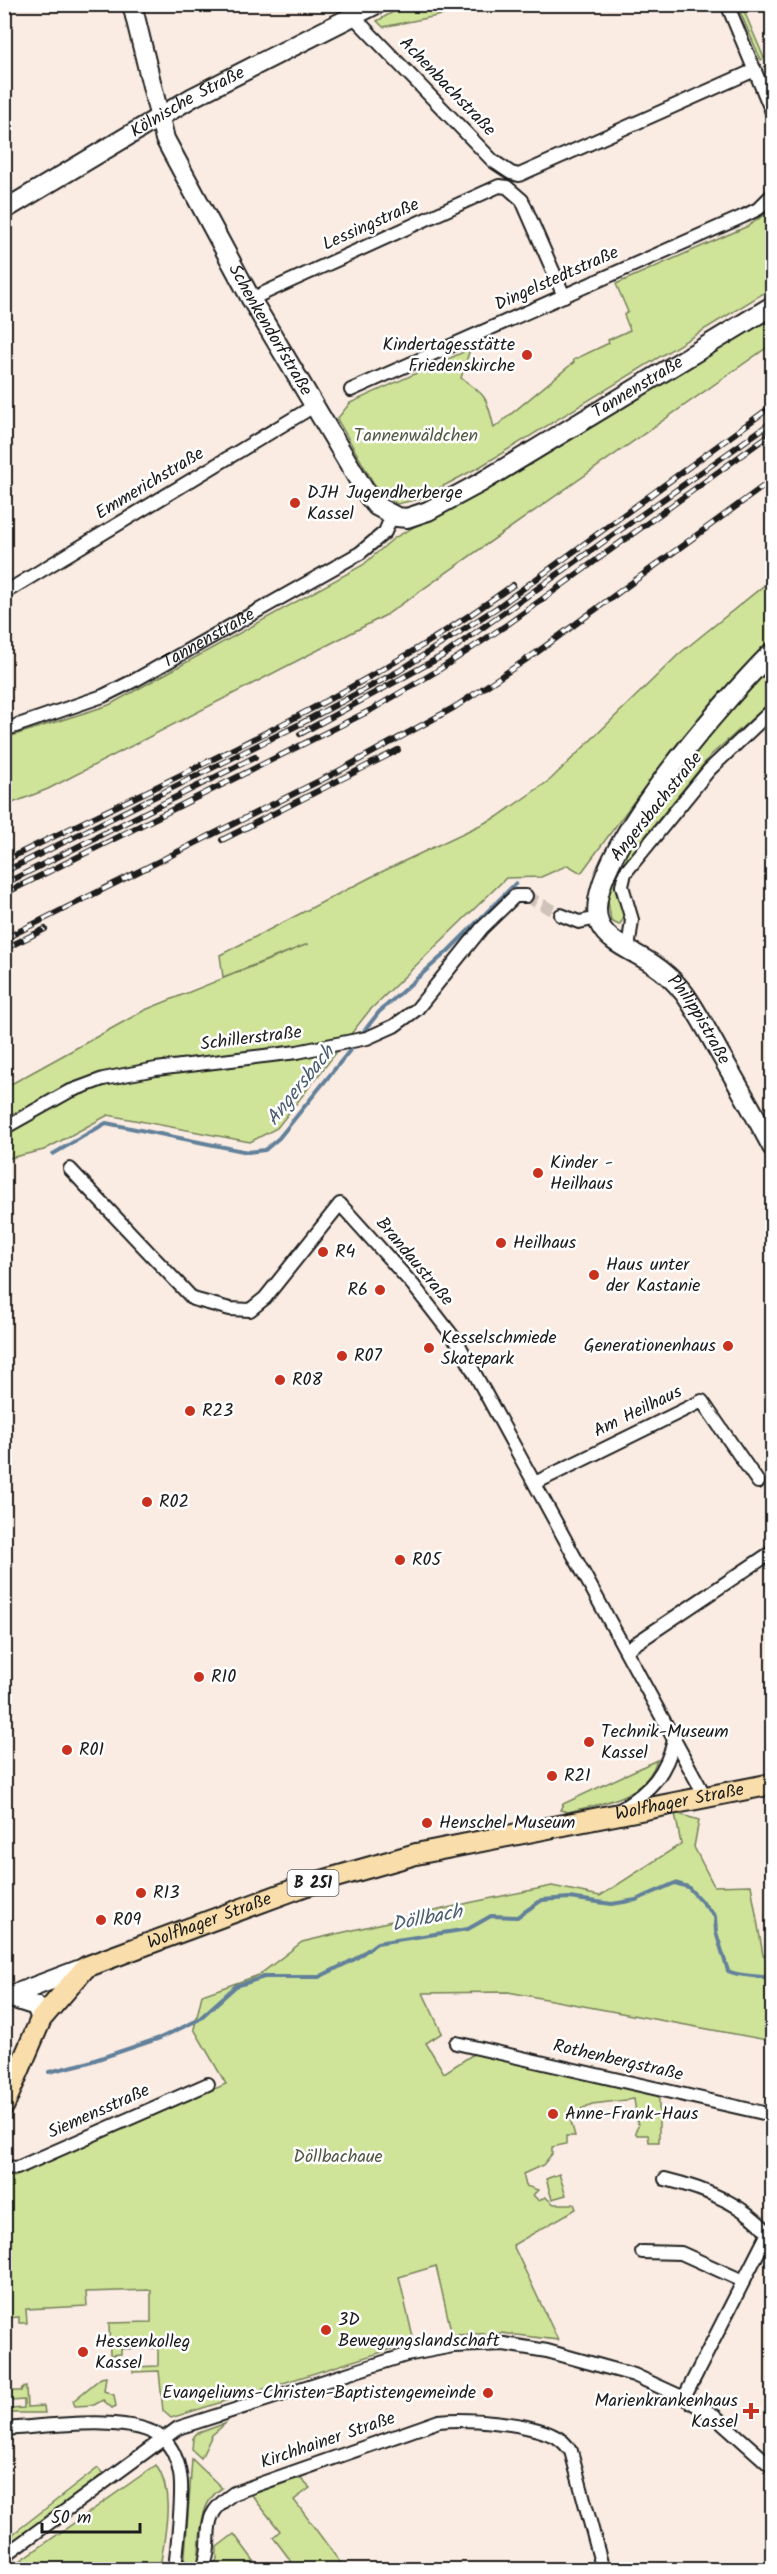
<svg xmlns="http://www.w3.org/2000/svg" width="777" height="2574" font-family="Kalam,sans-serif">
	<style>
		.green { fill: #cfe499; stroke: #76805a; stroke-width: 1.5 }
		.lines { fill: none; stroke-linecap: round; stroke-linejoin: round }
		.stream { stroke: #62809a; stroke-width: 4 }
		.street-tunnel { stroke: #cec2ba; stroke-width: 12; stroke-dasharray: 12 6; stroke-linecap: butt }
		.street-casing { stroke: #1c1c1c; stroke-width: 16 }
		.secondary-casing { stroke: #1c1c1c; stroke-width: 22 }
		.primary-casing { stroke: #1c1c1c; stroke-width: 24 }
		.street { stroke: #fff; stroke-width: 12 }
		.secondary { stroke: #fff; stroke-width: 18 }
		.primary { stroke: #f9deab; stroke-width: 20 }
		.rail-casing { stroke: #1c1c1c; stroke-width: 6 }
		.rail { stroke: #fff; stroke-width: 4; stroke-dasharray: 11; stroke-linecap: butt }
		.poi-dot { fill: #c8321e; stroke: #fff; stroke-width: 2 }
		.labels { text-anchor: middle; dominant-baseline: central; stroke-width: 5; stroke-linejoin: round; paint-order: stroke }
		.shield { fill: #fff; stroke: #606060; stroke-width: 1.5 }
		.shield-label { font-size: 16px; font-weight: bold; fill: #1c1c1c }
		.street-label { font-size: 18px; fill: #1c1c1c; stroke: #fff }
		.poi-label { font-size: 18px; fill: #1c1c1c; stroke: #fff; text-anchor: start }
		.park-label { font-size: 18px; fill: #525842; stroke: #fff }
		.water-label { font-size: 20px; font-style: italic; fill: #4b5f70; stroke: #fff }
	</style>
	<rect width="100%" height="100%" fill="#faece2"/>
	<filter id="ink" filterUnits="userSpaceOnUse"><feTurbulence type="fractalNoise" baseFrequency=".0167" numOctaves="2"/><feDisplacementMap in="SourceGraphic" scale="12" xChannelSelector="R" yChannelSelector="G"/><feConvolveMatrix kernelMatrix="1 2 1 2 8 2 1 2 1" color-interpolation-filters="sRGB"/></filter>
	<g filter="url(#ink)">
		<g class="green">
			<path d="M 407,4 L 448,8 L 452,13 L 383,27 L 377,21 Z"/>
			<path d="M 737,5 L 757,5 L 744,11 L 764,58 L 761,60 Z"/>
			<path d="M 772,209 L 772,288 L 481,466 L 419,499 L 397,504 L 377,489 L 337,419 L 350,403 L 470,349 L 461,378 C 488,396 487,399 494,428 L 574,362 L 573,360 L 609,343 L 608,340 L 630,330 L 624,315 L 628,312 L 616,284 L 748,226 Z"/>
			<path d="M 772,318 L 772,344 L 386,615 L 48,789 L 5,806 L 5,738 L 109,705 L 363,565 L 394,538 L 488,486 Z"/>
			<path d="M 772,579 L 772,640 C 699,710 641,792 581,873 L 568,865 L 541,877 L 506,878 L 369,1011 L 277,1128 L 250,1142 L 108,1115 L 44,1150 L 5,1159 L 4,1088 L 145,1010 L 308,944 L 223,977 L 220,955 L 375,875 L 497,817 L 550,780 L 679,654 Z"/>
			<path d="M 772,665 L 772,701 L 711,755 L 643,839 L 618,874 L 614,873 C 657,797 710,727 772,665 Z"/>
			<path d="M 611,881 L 616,882 L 616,893 L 625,917 L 619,925 L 611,921 L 607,893 Z"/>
			<path d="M 657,1760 C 644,1799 603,1803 568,1812 L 560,1810 L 563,1804 Z"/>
			<path d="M 675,1813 L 699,1820 L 694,1847 L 714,1886 L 751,1885 L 763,1955 L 772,1958 L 772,2041 L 508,1992 L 423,1993 L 442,2033 L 426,2043 L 444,2073 L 475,2053 L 659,2096 L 659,2142 L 649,2142 L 648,2135 L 637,2135 L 635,2132 L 638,2126 L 634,2099 L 592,2104 L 581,2109 L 579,2116 L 575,2117 L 568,2111 L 575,2136 L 566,2136 L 566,2144 L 552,2147 L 552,2154 L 543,2165 L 523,2174 L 526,2186 L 538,2190 L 533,2195 L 539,2201 L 545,2197 L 554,2204 L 574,2204 L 576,2209 L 513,2245 L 558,2340 L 501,2333 L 452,2335 L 436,2266 L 399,2277 L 414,2342 L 171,2418 L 163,2411 L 159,2371 L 133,2372 L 133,2367 L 158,2366 L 158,2348 L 121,2349 L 121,2354 L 110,2355 L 109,2323 L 151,2322 L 151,2290 L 86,2292 L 87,2306 L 26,2309 L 27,2323 L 19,2323 L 19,2317 L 5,2318 L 5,2173 L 14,2177 L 226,2084 L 194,2029 L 202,1995 L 259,1975 L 302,1942 L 473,1902 L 552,1886 L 600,1896 L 681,1844 Z"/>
			<path d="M 559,2174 L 566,2195 L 552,2199 L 546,2179 Z"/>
			<path d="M 106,2377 L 104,2391 L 114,2395 L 116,2406 L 112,2408 L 103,2400 L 94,2405 L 75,2406 L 73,2401 L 101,2378 Z"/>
			<path d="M 26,2387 L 27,2407 L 44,2406 L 45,2413 L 11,2413 L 11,2409 L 24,2408 L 24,2400 L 11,2401 L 11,2391 L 21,2391 L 22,2388 Z"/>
			<path d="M 226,2423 L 212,2435 L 201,2458 L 192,2450 L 193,2438 L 196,2434 Z"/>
			<path d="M 192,2459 L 222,2488 C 198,2502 201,2537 198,2562 L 194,2569 L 184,2569 Z"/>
			<path d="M 156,2465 C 176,2494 164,2536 160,2569 L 16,2570 L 13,2566 Z"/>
			<path d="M 98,2468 L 103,2474 L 5,2551 L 5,2540 Z"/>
			<path d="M 289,2479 L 301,2479 L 310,2488 L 294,2500 L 345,2569 L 297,2569 L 273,2537 L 280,2531 L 251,2494 Z"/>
			<path d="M 234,2534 L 260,2569 L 212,2569 L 217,2559 L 217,2547 Z"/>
		</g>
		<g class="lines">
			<g class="stream">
				<path d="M 361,1035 L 379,1012 L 448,951 L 516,883"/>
				<path d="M 53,1154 L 106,1123 L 248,1152 L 265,1150 L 279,1138 L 355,1044"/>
				<path d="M 49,2072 L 86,2063 L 160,2038 L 198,2020 L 236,1986 L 264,1977 L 319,1977 L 355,1959 L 377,1943 L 468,1929 L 491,1916 L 517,1917 L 542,1900 L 569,1898 L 612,1904 L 636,1900 L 675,1883 L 688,1887 L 715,1916 L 716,1932 L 728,1971 C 743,1978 757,1974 772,1979"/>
			</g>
			<path class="street-tunnel" d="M 526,896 L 561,915"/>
			<defs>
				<g id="street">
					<path d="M 727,4 L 772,112"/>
					<path d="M 354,17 L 493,161 L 511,173 L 519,175 L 755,70"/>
					<path d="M 251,299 L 499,186 L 507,187 L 522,200 L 564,296"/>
					<path d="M 351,390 L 744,216 L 758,209 L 772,195"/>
					<path d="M 4,593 L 314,406"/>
					<path id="s1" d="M 4,730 L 103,696 L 137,679 L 360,553 L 385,532 L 392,515"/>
					<path d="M 561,915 L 579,922 L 598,918"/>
					<path d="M 628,949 L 632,920 L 622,886 L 625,873 L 709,770 L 772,710"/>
					<path d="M 4,1128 L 68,1092 L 103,1079 L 156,1069 L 297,1052 L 367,1038 L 394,1026 L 417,1009 L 482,928 L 515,896 L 526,896"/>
					<path d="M 70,1169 L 193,1299 L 230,1309 L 250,1310 L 265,1298 L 340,1204 L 413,1285 L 458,1343 L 706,1798"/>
					<path d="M 535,1483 L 702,1401 L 758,1482"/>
					<path d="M 626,1650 L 772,1552"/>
					<path d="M 620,1810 C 651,1790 666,1774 675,1737"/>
					<path d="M 456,2043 L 772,2115"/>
					<path d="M 4,2167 L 17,2168 L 208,2084"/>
					<path d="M 665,2179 C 702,2188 744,2203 768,2233 L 684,2398"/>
					<path d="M 642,2252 L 681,2253 L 743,2281"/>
					<path d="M 4,2429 C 43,2427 132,2413 162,2438 C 172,2446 178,2461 180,2474 C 184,2495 177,2545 175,2570"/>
					<path d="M 4,2556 L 178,2428 L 406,2355 L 453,2346 L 504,2344 L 547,2351 L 634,2375 L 684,2398 L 715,2416 L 772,2467"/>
					<path d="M 202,2570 C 218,2535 193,2521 234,2493 L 439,2421 C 468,2418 528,2423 554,2436 C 562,2439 566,2445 571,2451 L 603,2570"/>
				</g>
				<g id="secondary">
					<path id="s2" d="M 132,4 L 165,139 L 251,299 L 368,496 L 376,506 L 397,517 L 407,518 L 428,511 L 480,483 L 772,306"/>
					<path id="s3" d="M 4,210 L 193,97 L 377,4"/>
					<path id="s4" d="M 772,652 C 731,693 574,867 600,925 C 609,944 638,953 654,965 C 665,972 675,982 684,993 C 697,1011 708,1032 719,1052 C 737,1083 755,1115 772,1147"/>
					<path d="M 8,1997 L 36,2006 L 41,2019"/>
					<path d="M 4,1998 L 86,1967"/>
				</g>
				<g id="primary">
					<path id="s5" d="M 4,2105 L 41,2019 L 86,1967 L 99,1962 L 304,1886 L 416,1854 L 772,1784"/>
				</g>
			</defs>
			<use href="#street" class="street-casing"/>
			<use href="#secondary" class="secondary-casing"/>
			<use href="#primary" class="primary-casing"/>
			<use href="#street" class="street"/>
			<use href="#secondary" class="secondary"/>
			<use href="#primary" class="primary"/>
			<defs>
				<g id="rail">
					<path d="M 300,734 L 444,655 L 772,422"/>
					<path d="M 222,840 L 398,750"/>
					<path d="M 4,861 C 175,776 359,697 513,585"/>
					<path d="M 4,872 L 300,724 L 399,671 L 498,607 L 772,406"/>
					<path d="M 4,884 L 255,757"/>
					<path d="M 4,894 L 371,710 L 437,671 L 508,624 L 772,433"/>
					<path d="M 4,939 L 337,772 L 455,707 L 536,653 L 772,480"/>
					<path d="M 4,949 L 45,929"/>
				</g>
			</defs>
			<use href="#rail" class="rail-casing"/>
			<use href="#rail" class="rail"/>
		</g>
	</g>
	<g class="poi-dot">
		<circle cx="527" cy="355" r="6"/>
		<circle cx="295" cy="503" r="6"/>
		<circle cx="538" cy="1173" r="6"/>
		<circle cx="501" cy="1243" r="6"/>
		<circle cx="323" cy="1252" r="6"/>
		<circle cx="594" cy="1275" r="6"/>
		<circle cx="380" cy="1290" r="6"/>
		<circle cx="728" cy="1346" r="6"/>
		<circle cx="429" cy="1348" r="6"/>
		<circle cx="342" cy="1356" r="6"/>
		<circle cx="280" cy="1380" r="6"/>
		<circle cx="190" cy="1411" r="6"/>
		<circle cx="147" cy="1502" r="6"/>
		<circle cx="400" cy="1560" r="6"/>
		<circle cx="199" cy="1677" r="6"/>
		<circle cx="589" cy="1742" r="6"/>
		<circle cx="67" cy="1750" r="6"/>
		<circle cx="552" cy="1776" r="6"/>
		<circle cx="427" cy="1823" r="6"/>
		<circle cx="141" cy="1893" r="6"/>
		<circle cx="101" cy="1920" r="6"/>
		<circle cx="553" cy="2114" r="6"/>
		<circle cx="326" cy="2330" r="6"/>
		<circle cx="83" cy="2352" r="6"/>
		<circle cx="488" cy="2393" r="6"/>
		<path d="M748 2402h6v6h6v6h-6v6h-6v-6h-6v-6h6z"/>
	</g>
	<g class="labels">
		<rect class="shield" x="287.5" y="1870" width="51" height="26" rx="4.5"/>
		<g class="shield-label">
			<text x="313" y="1883">B 251</text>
		</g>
		<g class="street-label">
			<text transform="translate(447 87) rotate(46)">Achenbachstraße</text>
			<text stroke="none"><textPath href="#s3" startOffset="213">Kölnische Straße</textPath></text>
			<text transform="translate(371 225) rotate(-24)">Lessingstraße</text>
			<text transform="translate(557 279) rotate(-24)">Dingelstedtstraße</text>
			<text stroke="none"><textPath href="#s2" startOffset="357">Schenkendorfstraße</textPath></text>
			<text stroke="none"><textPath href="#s2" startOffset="862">Tannenstraße</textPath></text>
			<text transform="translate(150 484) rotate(-31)">Emmerichstraße</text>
			<text stroke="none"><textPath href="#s1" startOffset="225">Tannenstraße</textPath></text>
			<text transform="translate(657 807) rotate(-51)">Angersbachstraße</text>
			<text stroke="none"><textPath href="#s4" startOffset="471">Philippistraße</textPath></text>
			<text transform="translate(251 1039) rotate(-7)">Schillerstraße</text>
			<text transform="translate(414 1262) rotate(50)">Brandaustraße</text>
			<text transform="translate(638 1412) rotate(-26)">Am Heilhaus</text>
			<text stroke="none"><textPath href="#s5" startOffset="780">Wolfhager Straße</textPath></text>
			<text stroke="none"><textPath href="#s5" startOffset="294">Wolfhager Straße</textPath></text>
			<text transform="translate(618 2061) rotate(13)">Rothenbergstraße</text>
			<text transform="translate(99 2112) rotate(-24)">Siemensstraße</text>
			<text transform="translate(328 2441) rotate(-19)">Kirchhainer Straße</text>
		</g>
		<g class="poi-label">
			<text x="515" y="345" text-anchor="end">Kindertagesstätte<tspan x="515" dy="21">Friedenskirche</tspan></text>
			<text x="307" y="493">DJH Jugendherberge<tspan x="307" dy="21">Kassel</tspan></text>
			<text x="550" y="1163">Kinder -<tspan x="550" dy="21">Heilhaus</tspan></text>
			<text x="513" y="1243">Heilhaus</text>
			<text x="335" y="1252">R4</text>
			<text x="606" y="1265">Haus unter<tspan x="606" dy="21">der Kastanie</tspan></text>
			<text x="368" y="1290" text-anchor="end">R6</text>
			<text x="441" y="1338">Kesselschmiede<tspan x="441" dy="21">Skatepark</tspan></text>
			<text x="716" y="1346" text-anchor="end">Generationenhaus</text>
			<text x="354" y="1356">R07</text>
			<text x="292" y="1380">R08</text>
			<text x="202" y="1411">R23</text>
			<text x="159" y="1502">R02</text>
			<text x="412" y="1560">R05</text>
			<text x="211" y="1677">R10</text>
			<text x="601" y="1732">Technik-Museum<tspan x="601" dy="21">Kassel</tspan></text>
			<text x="79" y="1750">R01</text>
			<text x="564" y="1776">R21</text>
			<text x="439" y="1823">Henschel Museum</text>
			<text x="153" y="1893">R13</text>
			<text x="113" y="1920">R09</text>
			<text x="565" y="2114">Anne-Frank-Haus</text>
			<text x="338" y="2320">3D<tspan x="338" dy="21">Bewegungslandschaft</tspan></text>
			<text x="95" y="2342">Hessenkolleg<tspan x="95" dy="21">Kassel</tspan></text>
			<text x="476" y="2393" text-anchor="end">Evangeliums-Christen-Baptistengemeinde</text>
			<text x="738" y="2401" text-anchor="end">Marienkrankenhaus<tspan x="738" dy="21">Kassel</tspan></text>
		</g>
		<g class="park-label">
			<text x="416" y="436">Tannenwäldchen</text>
			<text x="338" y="2157">Döllbachaue</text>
		</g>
		<g class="water-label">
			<text transform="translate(301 1086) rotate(-51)">Angersbach</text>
			<text transform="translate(427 1919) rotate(-11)">Döllbach</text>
		</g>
	</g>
	<rect width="777" height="2574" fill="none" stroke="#fff" stroke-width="24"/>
	<rect x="12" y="12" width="753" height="2550" fill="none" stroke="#1c1c1c" stroke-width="2" filter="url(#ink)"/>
	<path d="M42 2523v9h98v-9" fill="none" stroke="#1c1c1c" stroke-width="3"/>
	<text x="51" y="2523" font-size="18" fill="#1c1c1c" stroke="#ffffff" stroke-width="4.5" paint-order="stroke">50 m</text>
</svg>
